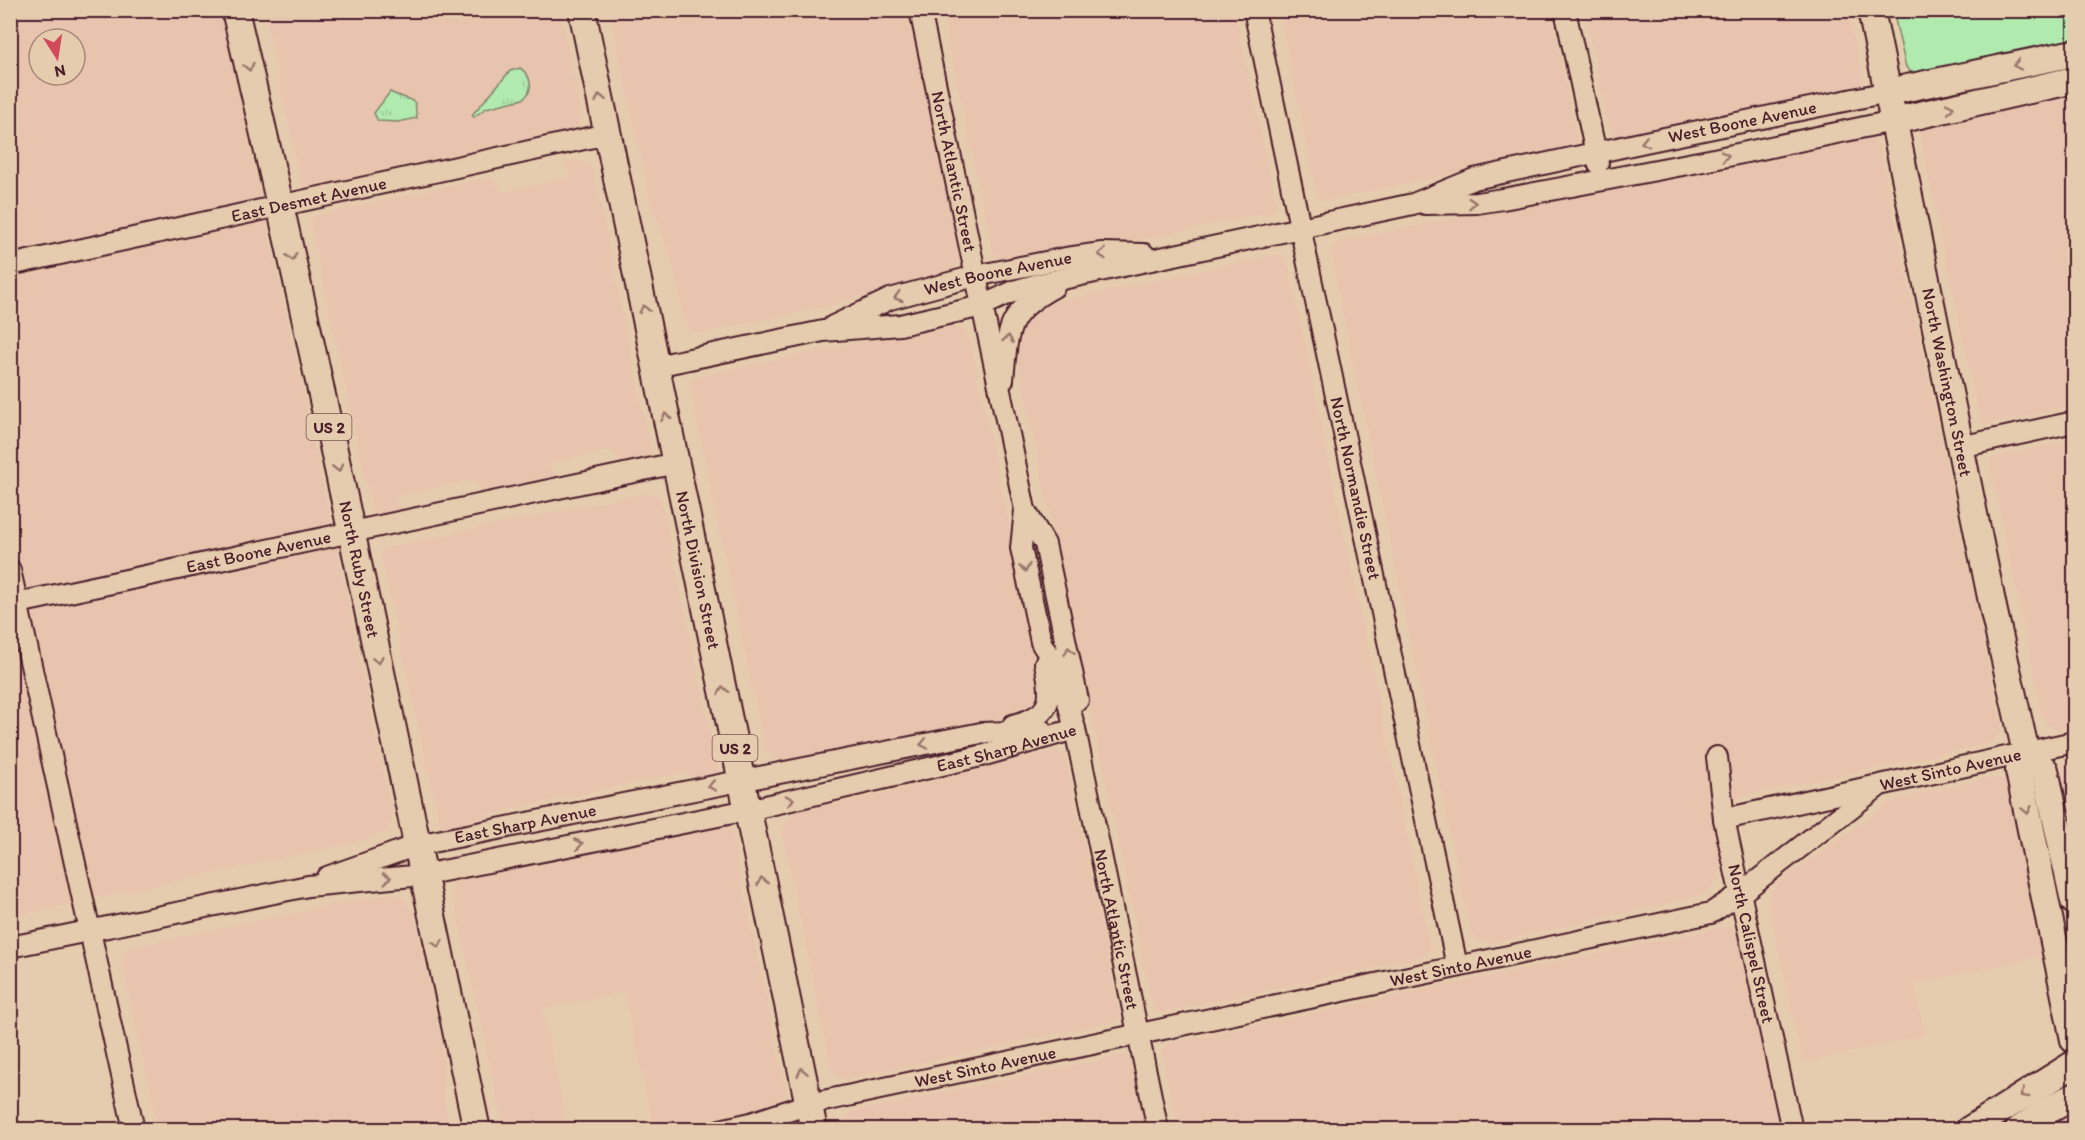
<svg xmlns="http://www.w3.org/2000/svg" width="2085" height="1140" font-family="Itim,sans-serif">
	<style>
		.built { fill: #e8c4ae; fill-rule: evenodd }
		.grass { fill: url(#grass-tufts); stroke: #7e846c; stroke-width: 1.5 }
		.garden { fill: #b1eaae; stroke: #7e846c; stroke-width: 1.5 }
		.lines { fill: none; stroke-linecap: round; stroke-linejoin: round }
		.minor-casing { stroke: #4a1f2b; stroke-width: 24 }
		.major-casing { stroke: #4a1f2b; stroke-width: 30 }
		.minor { stroke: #e6ccae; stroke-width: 20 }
		.major { stroke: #e6ccae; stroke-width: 26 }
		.oneway { stroke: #98766c }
		.labels { text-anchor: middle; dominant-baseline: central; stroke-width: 5; stroke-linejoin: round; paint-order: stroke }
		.shield { fill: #e6ccae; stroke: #795352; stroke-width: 1.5 }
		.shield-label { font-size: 16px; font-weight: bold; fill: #4a1f2b }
		.street-label { font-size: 18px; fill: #4a1f2b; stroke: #e6ccae }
	</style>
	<defs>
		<pattern id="grass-tufts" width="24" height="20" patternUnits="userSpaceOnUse" patternTransform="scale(1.5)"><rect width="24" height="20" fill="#b1eaae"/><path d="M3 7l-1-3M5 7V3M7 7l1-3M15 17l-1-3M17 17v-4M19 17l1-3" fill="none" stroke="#9ac896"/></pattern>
	</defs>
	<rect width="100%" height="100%" fill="#e6ccae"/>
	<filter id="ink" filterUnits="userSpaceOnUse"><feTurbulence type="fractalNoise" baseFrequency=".0167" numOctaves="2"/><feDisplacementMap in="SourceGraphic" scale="12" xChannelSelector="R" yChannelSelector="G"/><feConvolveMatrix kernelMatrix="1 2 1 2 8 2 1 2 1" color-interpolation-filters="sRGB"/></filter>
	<g filter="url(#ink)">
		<g class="built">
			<path d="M 10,11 L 221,11 L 341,569 L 391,810 L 392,821 L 385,833 L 365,840 L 11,917 ZM 39,39 L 75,39 L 75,75 L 39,75 Z"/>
			<path d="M 265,11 L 560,11 L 581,110 L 579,123 L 573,129 L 305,187 L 301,183 Z"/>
			<path d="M 610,11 L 908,11 L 960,253 L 960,259 L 952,272 L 942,277 L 827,306 L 703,333 L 697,333 L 688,329 L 685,322 L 672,262 L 651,202 Z"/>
			<path d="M 942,11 L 1235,11 L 1276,204 L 1275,208 L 1271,212 L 1105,247 L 1003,263 L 999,260 L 993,252 Z"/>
			<path d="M 1279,11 L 1551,11 L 1578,143 L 1569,150 L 1322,201 L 1317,194 Z"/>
			<path d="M 1584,11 L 1848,11 L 1863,81 L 1857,87 L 1848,91 L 1622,139 L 1616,138 L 1609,128 Z"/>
			<path d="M 2074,89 L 2074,406 L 1985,425 L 1980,420 L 1919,132 L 1921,127 Z"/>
			<path d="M 1866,138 L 1873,140 L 1879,146 L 2002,729 L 1999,735 L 1987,744 L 1710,803 L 1723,861 L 1718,878 L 1706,893 L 1699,896 L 1492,943 L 1480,941 L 1474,937 L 1470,930 L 1330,251 L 1339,241 Z"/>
			<path d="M 575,160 L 588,164 L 594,173 L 651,451 L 650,458 L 624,464 L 611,450 L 554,462 L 548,466 L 558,477 L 557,479 L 487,494 L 473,480 L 401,495 L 394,500 L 404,508 L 403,511 L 377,516 L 372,509 L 311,226 L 312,218 L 317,215 L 490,177 L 503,192 L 569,178 L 572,173 L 564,164 L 565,162 Z"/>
			<path d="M 1273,255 L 1280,255 L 1285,257 L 1288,263 L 1430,947 L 1426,954 L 1418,958 L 1160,1013 L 1155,1011 L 1152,1004 L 1014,343 L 1027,313 L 1038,306 Z"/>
			<path d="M 938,325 L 948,325 L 963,329 L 970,338 L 1043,690 L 1043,700 L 1027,715 L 789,761 L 780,760 L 767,752 L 764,746 L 689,381 L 702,375 Z"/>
			<path d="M 2074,439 L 2074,725 L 2058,729 L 2048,725 L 2043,717 L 1990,464 L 1991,459 L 1996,457 Z"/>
			<path d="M 645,493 L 658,496 L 663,505 L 719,773 L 697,779 L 684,772 L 490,814 L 479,823 L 441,829 L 381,555 L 382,551 L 384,548 Z"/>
			<path d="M 1055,750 L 1065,754 L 1120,1016 L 1119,1019 L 1113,1022 L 845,1079 L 837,1077 L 831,1066 L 783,837 L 785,822 L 795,812 L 802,809 L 868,797 Z"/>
			<path d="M 2074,758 L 2074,820 L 2066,822 L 2055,773 L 2058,765 L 2065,760 Z"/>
			<path d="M 1997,778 L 2005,780 L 2012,786 L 2045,955 L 1914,984 L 1925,1035 L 1803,1063 L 1768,902 L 1771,891 L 1777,884 L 1891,801 L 1984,779 Z"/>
			<path d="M 726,825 L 731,829 L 786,1092 L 784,1099 L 775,1104 L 663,1129 L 654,1129 L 624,992 L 542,1009 L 568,1129 L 504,1129 L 451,885 L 452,880 Z"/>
			<path d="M 390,893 L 404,898 L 414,913 L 442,1043 L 444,1099 L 450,1129 L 159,1129 L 122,965 L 127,950 L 132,947 Z"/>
			<path d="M 1724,927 L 1732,927 L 1739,937 L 1784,1129 L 1178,1129 L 1162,1055 L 1162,1049 L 1170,1043 Z"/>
			<path d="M 1124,1055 L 1130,1059 L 1132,1064 L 1145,1129 L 845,1129 L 845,1118 L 853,1111 Z"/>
			<path d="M 2065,1114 L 2074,1114 L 2074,1129 L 2037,1130 Z"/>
		</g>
		<g class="grass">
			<path d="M 520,68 C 531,75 535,90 523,99 L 486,108 L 474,117 L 472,115 L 510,71 Z"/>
			<path d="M 390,92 C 399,97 408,97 415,103 L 417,118 L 398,122 L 378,121 L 374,113 Z"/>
		</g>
		<path class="garden" d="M 1893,11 L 2074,11 L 2074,43 L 1918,74 L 1911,72 L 1906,67 Z"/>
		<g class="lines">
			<defs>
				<g id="minor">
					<path id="s1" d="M 920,10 L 1025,510 L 1021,548 L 1041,642 C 1045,651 1052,657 1056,666 C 1065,685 1069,708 1075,729 L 1158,1130"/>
					<path id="s2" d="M 1254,10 L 1457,966"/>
					<path d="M 1565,10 L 1598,163"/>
					<path d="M 1425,204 L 1477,203 L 1503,199 L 1709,160 L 1893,121"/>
					<path id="s3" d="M 10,265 L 607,134"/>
					<path id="s4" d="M 833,326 L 890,299 L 975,276 L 1066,258 L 1102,253 L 1144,254"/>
					<path id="s5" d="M 656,366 L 823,331 L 900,325 L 982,306 L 1014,291 L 1039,284 L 1413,204 L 1474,179 L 1645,142 L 1888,92"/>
					<path d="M 1003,380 C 1008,329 1006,313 1054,287"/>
					<path d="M 1960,447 L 2074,422"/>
					<path d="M 1025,510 L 1045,544 L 1078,700"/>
					<path d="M 10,570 L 134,1130"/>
					<path id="s6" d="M 18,603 L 676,463"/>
					<path d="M 1013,725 C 1053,715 1053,700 1045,663"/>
					<path id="s7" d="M 1717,757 L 1724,819 L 1792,1130"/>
					<path d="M 1724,819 L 1874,786"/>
					<path id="s8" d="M 327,877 L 417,845 L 981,733 L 1043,731"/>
					<path id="s9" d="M 10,947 L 308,886 L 423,875 L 748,810 L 985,755 L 1075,729"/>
					<path id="s10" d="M 720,1130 L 751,1123 L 809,1104 L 1711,913 L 1740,894 L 1880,785 L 2074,742"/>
				</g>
				<g id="major">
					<path id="s11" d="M 235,10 C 323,382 398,756 477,1130"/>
					<path id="s12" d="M 582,10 L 814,1130"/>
					<path id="s13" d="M 1871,10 L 1994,612 L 2026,753 L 2019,771 L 2074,1040"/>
					<path d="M 1888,92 L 2074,53"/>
					<path d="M 1893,121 L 2074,80"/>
					<path d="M 2026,753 L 2045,770 L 2074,901"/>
					<path d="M 1969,1130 L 2074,1064"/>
					<path d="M 2019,1130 L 2045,1112 L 2074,1096"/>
				</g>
			</defs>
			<use href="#minor" class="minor-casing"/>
			<use href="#major" class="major-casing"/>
			<use href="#minor" class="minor"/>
			<use href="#major" class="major"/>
		</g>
		<defs><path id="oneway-chevron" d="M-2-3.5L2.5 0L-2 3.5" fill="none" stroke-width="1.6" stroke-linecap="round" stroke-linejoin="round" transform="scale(1.5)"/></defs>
		<g class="oneway">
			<use href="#oneway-chevron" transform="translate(2017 65) rotate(168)"/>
			<use href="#oneway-chevron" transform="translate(249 67) rotate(77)"/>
			<use href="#oneway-chevron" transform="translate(600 98) rotate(-101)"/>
			<use href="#oneway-chevron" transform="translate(1950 108) rotate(-12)"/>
			<use href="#oneway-chevron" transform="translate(1645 142) rotate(168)"/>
			<use href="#oneway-chevron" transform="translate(1725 156) rotate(-12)"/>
			<use href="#oneway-chevron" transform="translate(1472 203) rotate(-3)"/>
			<use href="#oneway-chevron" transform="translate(1102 254) rotate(177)"/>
			<use href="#oneway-chevron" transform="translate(292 257) rotate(78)"/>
			<use href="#oneway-chevron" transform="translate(898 297) rotate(164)"/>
			<use href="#oneway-chevron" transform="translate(644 309) rotate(-102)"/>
			<use href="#oneway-chevron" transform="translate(1008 339) rotate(-81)"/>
			<use href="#oneway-chevron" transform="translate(666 417) rotate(-102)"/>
			<use href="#oneway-chevron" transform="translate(338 468) rotate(77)"/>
			<use href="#oneway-chevron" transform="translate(1025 568) rotate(78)"/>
			<use href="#oneway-chevron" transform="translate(1069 651) rotate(-102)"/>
			<use href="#oneway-chevron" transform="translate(378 660) rotate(78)"/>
			<use href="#oneway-chevron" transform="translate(723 690) rotate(-102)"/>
			<use href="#oneway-chevron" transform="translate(924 744) rotate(169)"/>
			<use href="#oneway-chevron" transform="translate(712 786) rotate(169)"/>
			<use href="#oneway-chevron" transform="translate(790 800) rotate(-13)"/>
			<use href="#oneway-chevron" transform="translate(2027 810) rotate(78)"/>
			<use href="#oneway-chevron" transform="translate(579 844) rotate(-11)"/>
			<use href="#oneway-chevron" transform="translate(387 878) rotate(-6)"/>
			<use href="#oneway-chevron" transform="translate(762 881) rotate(-102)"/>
			<use href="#oneway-chevron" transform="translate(438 944) rotate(78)"/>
			<use href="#oneway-chevron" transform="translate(802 1072) rotate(-102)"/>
			<use href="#oneway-chevron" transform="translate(2024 1094) rotate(149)"/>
		</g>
	</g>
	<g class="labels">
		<g class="shield">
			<rect x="306.5" y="414" width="45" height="26" rx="4.5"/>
			<rect x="712.5" y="735" width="45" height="26" rx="4.5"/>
		</g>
		<g class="shield-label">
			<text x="329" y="427">US 2</text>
			<text x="735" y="748">US 2</text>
		</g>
		<g class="street-label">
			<text stroke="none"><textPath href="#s5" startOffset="1116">West Boone Avenue</textPath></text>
			<text stroke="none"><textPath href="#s1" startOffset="165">North Atlantic Street</textPath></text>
			<text stroke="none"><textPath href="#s3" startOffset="306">East Desmet Avenue</textPath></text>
			<text stroke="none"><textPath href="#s4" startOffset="174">West Boone Avenue</textPath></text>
			<text stroke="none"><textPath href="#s13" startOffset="380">North Washington Street</textPath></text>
			<text stroke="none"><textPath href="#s2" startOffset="489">North Normandie Street</textPath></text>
			<text stroke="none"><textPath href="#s6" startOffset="246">East Boone Avenue</textPath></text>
			<text stroke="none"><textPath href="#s11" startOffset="573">North Ruby Street</textPath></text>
			<text stroke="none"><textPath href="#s12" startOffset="572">North Division Street</textPath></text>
			<text stroke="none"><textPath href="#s9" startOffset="1017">East Sharp Avenue</textPath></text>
			<text stroke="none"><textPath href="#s10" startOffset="1299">West Sinto Avenue</textPath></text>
			<text stroke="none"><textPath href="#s8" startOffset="206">East Sharp Avenue</textPath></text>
			<text stroke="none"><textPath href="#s1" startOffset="944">North Atlantic Street</textPath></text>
			<text stroke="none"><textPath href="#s7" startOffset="190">North Calispel Street</textPath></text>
			<text stroke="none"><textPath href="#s10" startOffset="759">West Sinto Avenue</textPath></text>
			<text stroke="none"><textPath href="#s10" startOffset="273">West Sinto Avenue</textPath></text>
		</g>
	</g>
	<rect width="2085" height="1140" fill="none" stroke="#e6ccae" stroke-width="36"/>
	<rect x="18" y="18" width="2049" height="1104" fill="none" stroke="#4a1f2b" stroke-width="2" filter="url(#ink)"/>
	<g transform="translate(57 57) rotate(168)"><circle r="28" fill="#e6ccae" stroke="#a8877a" stroke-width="1.5"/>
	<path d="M0-4.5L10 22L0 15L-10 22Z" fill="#d1495b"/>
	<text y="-9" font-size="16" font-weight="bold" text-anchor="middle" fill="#4a1f2b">N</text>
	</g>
</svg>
